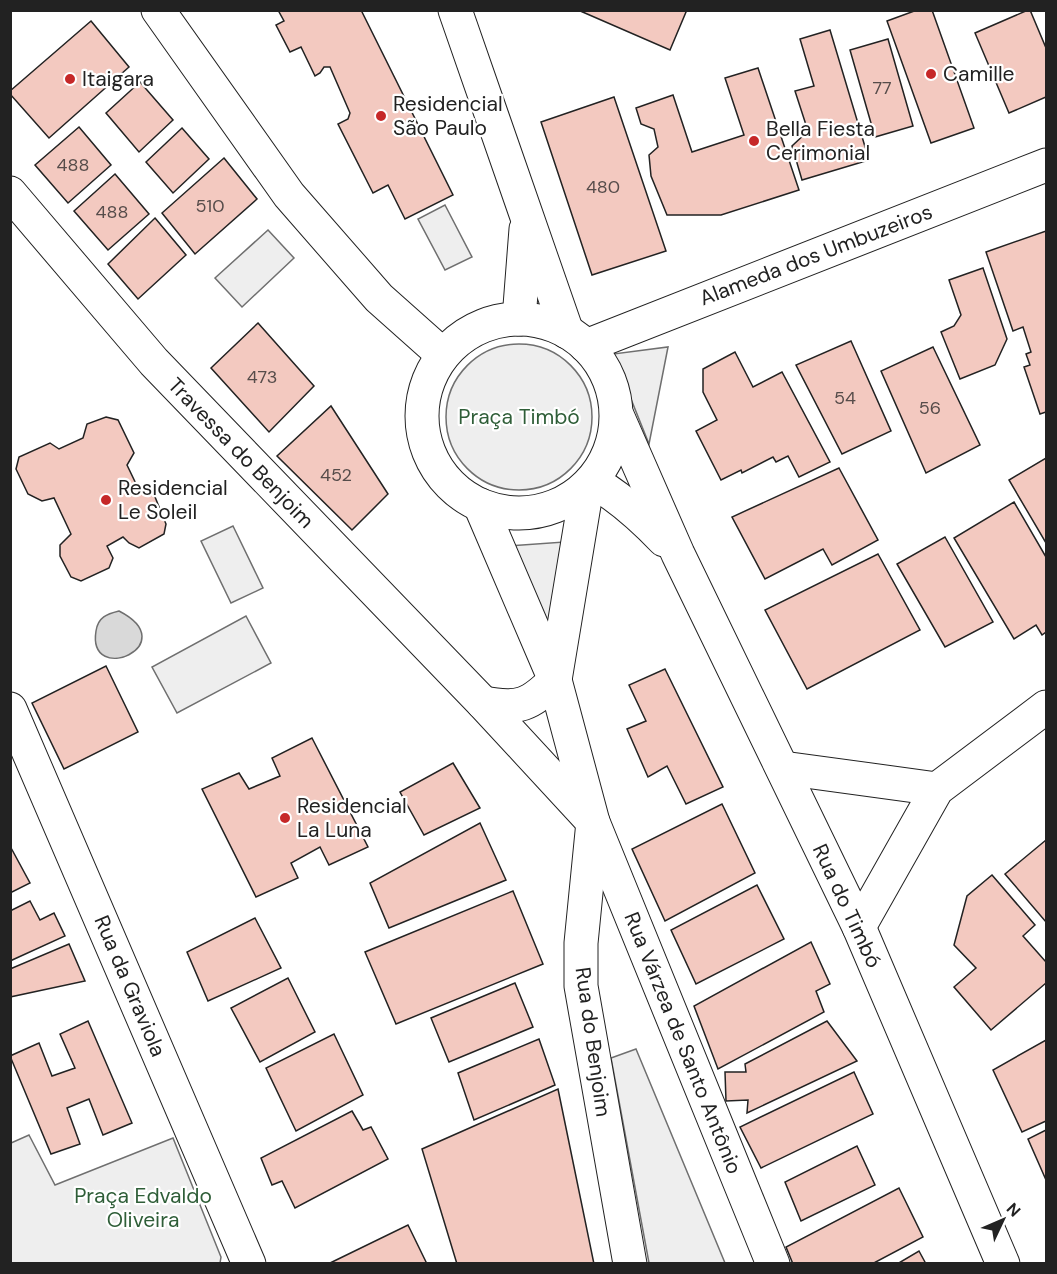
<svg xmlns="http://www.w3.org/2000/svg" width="1057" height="1274" font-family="'DM Sans',sans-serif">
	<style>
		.green { fill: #eee; stroke: #6f6f6f; stroke-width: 1.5 }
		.water { fill: #d9d9d9; stroke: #6f6f6f; stroke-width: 1.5 }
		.building { fill: #f3c9c0; stroke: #222; stroke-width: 1.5 }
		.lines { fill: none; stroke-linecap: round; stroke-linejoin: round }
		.minor-casing { stroke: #222; stroke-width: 35 }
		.tertiary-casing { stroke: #222; stroke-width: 35 }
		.minor { stroke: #fff; stroke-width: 33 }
		.tertiary { stroke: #fff; stroke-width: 33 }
		.poi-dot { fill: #c62828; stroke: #fff; stroke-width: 2 }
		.labels { text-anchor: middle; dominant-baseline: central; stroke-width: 4.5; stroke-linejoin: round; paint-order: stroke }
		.number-label { font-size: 18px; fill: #564c4a }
		.poi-label { font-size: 21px; fill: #222; stroke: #fff; text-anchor: start }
		.street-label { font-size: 21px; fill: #222; stroke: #fff }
		.park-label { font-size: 21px; fill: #2f5e38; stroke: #fff }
	</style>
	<rect width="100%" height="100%" fill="#fff"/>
	<g class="green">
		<path d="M 445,205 L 472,257 L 445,270 L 418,219 Z"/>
		<path d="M 268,230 L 294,258 L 242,307 L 215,278 Z"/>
		<circle cx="519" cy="417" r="73"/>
		<path d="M 668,347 L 649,444 L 613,354 Z"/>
		<path d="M 233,526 L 263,588 L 231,603 L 201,541 Z"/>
		<path d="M 564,542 L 546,638 L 507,546 Z"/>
		<path d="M 246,616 L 271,663 L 177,713 L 152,667 Z"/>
		<path d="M 636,1049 L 725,1263 L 649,1263 L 611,1058 Z"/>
		<path d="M 29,1135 L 55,1185 L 173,1138 L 221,1257 L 220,1263 L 11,1263 L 11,1143 Z"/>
	</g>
	<path class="water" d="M 119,611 C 185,645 87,687 96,631 C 98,617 107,614 119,611 Z"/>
	<g class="building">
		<path d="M 278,10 L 361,10 L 453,195 L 405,219 L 388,185 L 373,193 L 338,124 L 348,119 L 350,113 L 330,67 L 324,67 L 320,73 L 315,76 L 301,47 L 290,52 L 276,25 L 284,21 Z"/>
		<path d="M 578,10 L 683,10 L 686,12 L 670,50 Z"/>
		<path d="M 917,10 L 932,10 L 974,128 L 931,143 L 887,21 Z"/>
		<path d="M 1028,10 L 1030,10 L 1046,48 L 1046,97 L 1009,113 L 975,33 Z"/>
		<path d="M 91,21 L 129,67 L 49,138 L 10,94 L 10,91 Z"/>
		<path d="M 830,30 L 869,160 L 802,180 L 792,146 L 808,131 L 795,91 L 814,86 L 800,39 Z"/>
		<path d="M 888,39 L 913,126 L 875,137 L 850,50 Z"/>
		<path d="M 758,68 L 799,190 L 721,215 L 667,215 L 651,176 L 649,155 L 658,147 L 654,129 L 641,124 L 636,108 L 673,95 L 692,152 L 744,135 L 725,78 Z"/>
		<path d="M 140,82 L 173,120 L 139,152 L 106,113 Z"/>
		<path d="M 614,97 L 666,251 L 592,275 L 541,122 Z"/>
		<path d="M 79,127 L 111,165 L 68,203 L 35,165 Z"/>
		<path d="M 182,128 L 209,159 L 173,193 L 146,162 Z"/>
		<path d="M 224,158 L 257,199 L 195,254 L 162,213 Z"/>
		<path d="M 115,174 L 149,214 L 108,250 L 74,211 Z"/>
		<path d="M 155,218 L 186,255 L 138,299 L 108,264 Z"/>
		<path d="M 1046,231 L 1046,412 L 1040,414 L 1024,367 L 1030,365 L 1026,354 L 1031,352 L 1023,327 L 1013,331 L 986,252 Z"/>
		<path d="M 983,268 L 1007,339 L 995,365 L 960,379 L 941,332 L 954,326 L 961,315 L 949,280 Z"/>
		<path d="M 258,323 L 314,386 L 269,432 L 211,368 Z"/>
		<path d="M 851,341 L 891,431 L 842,454 L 796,365 Z"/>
		<path d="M 933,347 L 980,445 L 926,473 L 881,371 Z"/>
		<path d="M 735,352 L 753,387 L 782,372 L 830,462 L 799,477 L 788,456 L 776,462 L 773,457 L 742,473 L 741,470 L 721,480 L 696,431 L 717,420 L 703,392 L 703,369 Z"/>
		<path d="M 331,406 L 388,494 L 352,530 L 277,456 Z"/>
		<path d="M 106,417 L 118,420 L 134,453 L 127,465 L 139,490 L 147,489 L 155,497 L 166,524 L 164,534 L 139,548 L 129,543 L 123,537 L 107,546 L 113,558 L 109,568 L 81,581 L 71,577 L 60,556 L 60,545 L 71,534 L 54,498 L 42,501 L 28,494 L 16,469 L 19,457 L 50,443 L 59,449 L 83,438 L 87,424 Z"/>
		<path d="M 1046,458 L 1046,543 L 1009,480 Z"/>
		<path d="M 839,468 L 878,540 L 832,565 L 823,549 L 765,579 L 732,517 Z"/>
		<path d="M 1014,502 L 1046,557 L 1046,632 L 1042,635 L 1036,625 L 1014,639 L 954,538 Z"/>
		<path d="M 945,537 L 993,622 L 945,647 L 897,564 Z"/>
		<path d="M 878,554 L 920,630 L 807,689 L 765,610 Z"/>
		<path d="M 106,666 L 138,732 L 64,769 L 32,703 Z"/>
		<path d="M 665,669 L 723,787 L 686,804 L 667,766 L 648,777 L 627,729 L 646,721 L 629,685 Z"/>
		<path d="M 312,738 L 368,847 L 329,865 L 320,847 L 291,863 L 298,878 L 256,897 L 202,789 L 239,773 L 249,789 L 280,776 L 272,758 Z"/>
		<path d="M 453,763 L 480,808 L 424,835 L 400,792 Z"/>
		<path d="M 722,804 L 755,873 L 665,921 L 632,849 Z"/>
		<path d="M 480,823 L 506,880 L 389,928 L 370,883 Z"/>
		<path d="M 1046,840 L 1046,922 L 1005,874 Z"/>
		<path d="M 10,846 L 30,883 L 10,893 Z"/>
		<path d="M 992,875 L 1035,925 L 1023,936 L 1046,962 L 1046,983 L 991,1030 L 954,987 L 976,968 L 954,945 L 967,896 Z"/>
		<path d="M 757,885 L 784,939 L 696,984 L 671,930 Z"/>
		<path d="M 513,891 L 543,964 L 396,1024 L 365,952 Z"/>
		<path d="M 30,901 L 40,920 L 54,913 L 65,936 L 10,961 L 10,911 Z"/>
		<path d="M 255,918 L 281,968 L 208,1001 L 187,952 Z"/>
		<path d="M 811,942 L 830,984 L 816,991 L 824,1012 L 718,1069 L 694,1006 Z"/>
		<path d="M 69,944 L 85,981 L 10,997 L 10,969 Z"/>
		<path d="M 288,978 L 315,1032 L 260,1062 L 231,1008 Z"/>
		<path d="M 515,983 L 533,1027 L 449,1062 L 431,1018 Z"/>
		<path d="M 88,1021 L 132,1123 L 103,1135 L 89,1099 L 67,1108 L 80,1144 L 51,1154 L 10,1056 L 39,1043 L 52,1076 L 75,1068 L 60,1034 Z"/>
		<path d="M 827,1021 L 857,1061 L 747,1113 L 748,1100 L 726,1101 L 725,1072 L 746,1072 L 745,1064 Z"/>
		<path d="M 334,1034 L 363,1095 L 296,1131 L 266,1068 Z"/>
		<path d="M 539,1039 L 555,1085 L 474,1120 L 458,1073 Z"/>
		<path d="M 1046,1040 L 1046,1121 L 1022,1132 L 993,1070 Z"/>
		<path d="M 854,1072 L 873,1114 L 761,1168 L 740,1127 Z"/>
		<path d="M 558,1089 L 594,1264 L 457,1264 L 422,1149 Z"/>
		<path d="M 352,1111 L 363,1130 L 371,1127 L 388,1159 L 295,1208 L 282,1181 L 272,1185 L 261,1158 Z"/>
		<path d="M 1046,1130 L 1046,1180 L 1028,1139 Z"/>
		<path d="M 857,1146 L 875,1185 L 801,1221 L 785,1182 Z"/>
		<path d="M 899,1188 L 923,1237 L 872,1264 L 793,1264 L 786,1247 Z"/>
		<path d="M 408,1225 L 427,1264 L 328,1264 Z"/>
		<path d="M 919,1251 L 926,1264 L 897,1264 Z"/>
	</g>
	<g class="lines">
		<defs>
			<g id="minor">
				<path d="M 455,10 L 567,332"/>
				<path d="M 10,193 L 154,362 L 483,703 L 593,822 L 773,1264"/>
				<path d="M 519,319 L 526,229"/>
				<path d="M 586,346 L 1046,165"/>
				<path d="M 480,505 L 555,680 L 593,822 L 581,943 L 581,986 L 630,1264"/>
				<path d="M 555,680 L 587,487"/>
				<path d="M 483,703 C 519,710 530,705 555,680"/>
				<path d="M 10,709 L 249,1264"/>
				<path d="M 783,768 L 937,789"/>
				<path d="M 859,927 L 937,789 L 1046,707"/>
			</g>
			<g id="tertiary">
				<path d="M 158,10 L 289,195 L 379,298 L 443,355"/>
				<circle cx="519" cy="416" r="97"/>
				<path d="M 617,415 L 678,554 L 859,927 L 1003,1264"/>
				<path d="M 592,481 C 620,497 642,517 664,540"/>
			</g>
		</defs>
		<use href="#minor" class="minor-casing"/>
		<use href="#tertiary" class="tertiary-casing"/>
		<use href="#minor" class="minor"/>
		<use href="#tertiary" class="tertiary"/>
	</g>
	<g class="poi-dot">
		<circle cx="931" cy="74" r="6"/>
		<circle cx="70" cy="79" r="6"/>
		<circle cx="381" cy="116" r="6"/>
		<circle cx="754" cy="141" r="6"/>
		<circle cx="106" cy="500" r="6"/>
		<circle cx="285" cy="818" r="6"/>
	</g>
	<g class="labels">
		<g class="number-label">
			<text x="882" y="88">77</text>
			<text x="73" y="165">488</text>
			<text x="603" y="187">480</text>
			<text x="210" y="206">510</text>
			<text x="112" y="212">488</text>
			<text x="262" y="377">473</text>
			<text x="845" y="398">54</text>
			<text x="930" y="408">56</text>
			<text x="336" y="475">452</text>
		</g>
		<g class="poi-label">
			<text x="943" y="74">Camille</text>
			<text x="82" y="79">Itaigara</text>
			<text x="393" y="104">Residencial<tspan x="393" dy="24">São Paulo</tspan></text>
			<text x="766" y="129">Bella Fiesta<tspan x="766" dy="24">Cerimonial</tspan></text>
			<text x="118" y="488">Residencial<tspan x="118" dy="24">Le Soleil</tspan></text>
			<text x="297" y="806">Residencial<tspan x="297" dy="24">La Luna</tspan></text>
		</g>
		<g class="street-label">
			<text transform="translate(816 255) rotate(-21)">Alameda dos Umbuzeiros</text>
			<text transform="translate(241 453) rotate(46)">Travessa do Benjoim</text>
			<text transform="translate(847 906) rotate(65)">Rua do Timbó</text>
			<text transform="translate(130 986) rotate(67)">Rua da Graviola</text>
			<text transform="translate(593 1042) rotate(82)">Rua do Benjoim</text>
			<text transform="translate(683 1043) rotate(68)">Rua Várzea de Santo Antônio</text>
		</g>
		<g class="park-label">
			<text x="519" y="417">Praça Timbó</text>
			<text x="143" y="1196">Praça Edvaldo<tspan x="143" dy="24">Oliveira</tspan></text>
		</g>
	</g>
	<rect width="1057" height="1274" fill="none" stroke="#222222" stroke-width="24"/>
	<g transform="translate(1003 1220) rotate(46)" stroke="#ffffff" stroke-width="4.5" paint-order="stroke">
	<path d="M0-4.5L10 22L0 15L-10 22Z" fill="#222222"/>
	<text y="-9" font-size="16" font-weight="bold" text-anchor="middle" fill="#222222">N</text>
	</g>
</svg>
